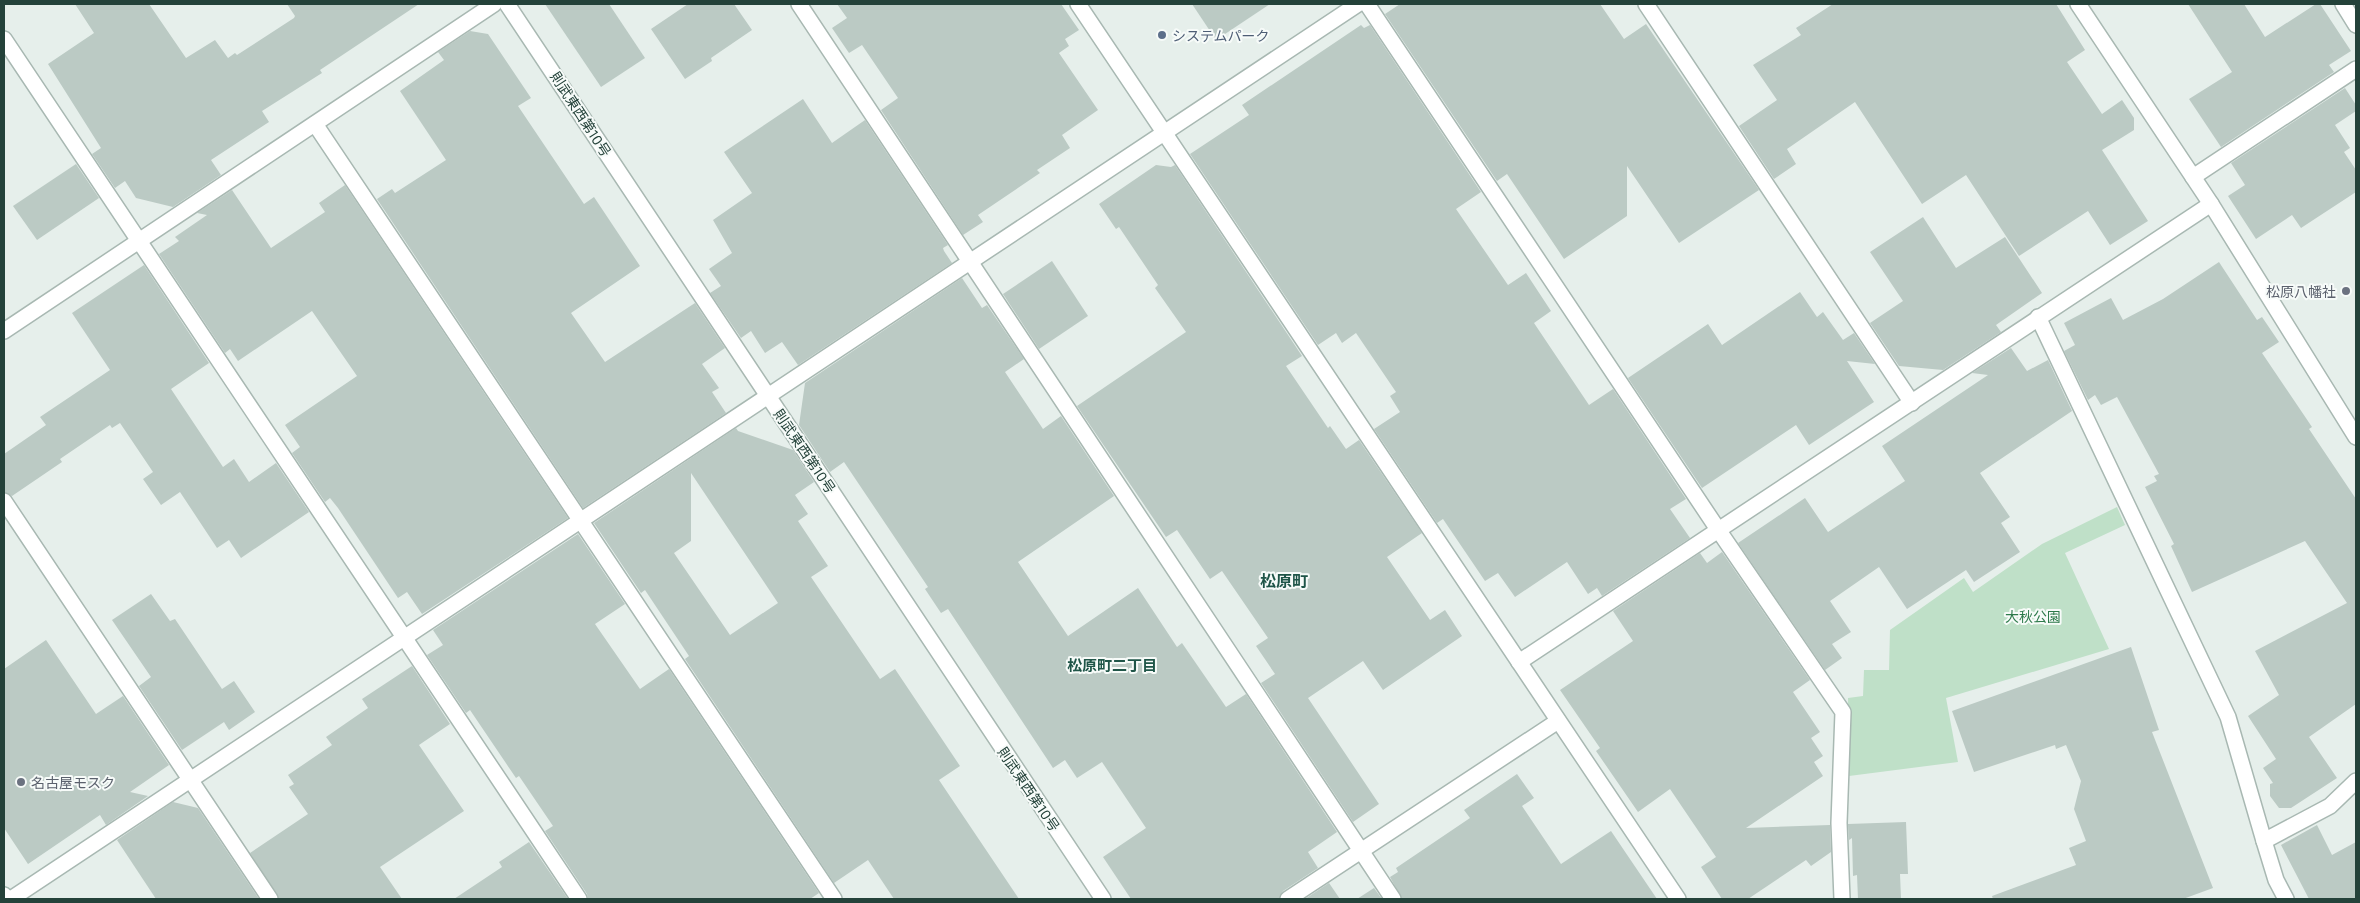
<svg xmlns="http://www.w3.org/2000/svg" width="2360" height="903" font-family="'Exo 2','Noto Sans JP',sans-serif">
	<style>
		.green { fill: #bfe0c8 }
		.building { fill: #bbcac4; fill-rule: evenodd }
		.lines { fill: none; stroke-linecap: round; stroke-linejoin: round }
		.service-casing { stroke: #a8b8b2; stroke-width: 18 }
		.minor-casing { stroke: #a8b8b2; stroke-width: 18 }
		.tertiary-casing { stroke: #a8b8b2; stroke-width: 18 }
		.secondary-casing { stroke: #a4bbb3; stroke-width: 18 }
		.service { stroke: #fff; stroke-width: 15 }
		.minor { stroke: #fff; stroke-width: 15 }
		.tertiary { stroke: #fff; stroke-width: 15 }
		.secondary { stroke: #fff; stroke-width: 15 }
		.service-dot { fill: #5c6f8a; stroke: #f7fbf9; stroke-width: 2 }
		.worship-dot { fill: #6b7280; stroke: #f7fbf9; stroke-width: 2 }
		.labels { text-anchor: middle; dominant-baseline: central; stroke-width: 4; stroke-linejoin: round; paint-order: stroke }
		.service-label { font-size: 14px; fill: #4e5e75; stroke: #f7fbf9; text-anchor: start }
		.street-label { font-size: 14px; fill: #24423a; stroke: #f7fbf9 }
		.worship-label { font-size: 14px; fill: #5b616d; stroke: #f7fbf9; text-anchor: end }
		.park-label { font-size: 14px; fill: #2d7a4b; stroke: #f7fbf9 }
		.neighbourhood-label { font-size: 15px; font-weight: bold; fill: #1f5548; stroke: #f7fbf9 }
		.quarter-label { font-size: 16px; font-weight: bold; fill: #1f5548; stroke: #f7fbf9 }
	</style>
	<rect width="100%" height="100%" fill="#e6efeb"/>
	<path class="green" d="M 2117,507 L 2125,525 L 2065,553 L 2109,649 L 1946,698 L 1958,762 L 1849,776 L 1848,698 L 1863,696 L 1864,670 L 1889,670 L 1890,630 L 1964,578 L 1973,592 L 2042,544 Z"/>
	<g class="building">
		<path d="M 75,4 L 149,4 L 186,58 L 215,40 L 228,58 L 235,53 L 237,55 L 294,18 L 295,16 L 287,4 L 419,4 L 320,70 L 322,73 L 262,111 L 269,122 L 211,160 L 221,175 L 173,207 L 136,198 L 125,181 L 115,188 L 92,154 L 101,148 L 48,64 L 94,33 Z"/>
		<path d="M 545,4 L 609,4 L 645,58 L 601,87 Z"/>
		<path d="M 688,4 L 734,4 L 752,30 L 711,58 L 712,61 L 685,79 L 651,29 Z"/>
		<path d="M 837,4 L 1061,4 L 1079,30 L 1065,39 L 1069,46 L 1059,53 L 1098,110 L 1062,135 L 1070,148 L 1037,170 L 1040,173 L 978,215 L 983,222 L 963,235 L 881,110 L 898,98 L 862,45 L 849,53 L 832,28 L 847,18 Z"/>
		<path d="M 1192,4 L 1270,4 L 1216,40 Z"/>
		<path d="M 1400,4 L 1600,4 L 1624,39 L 1646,24 L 1759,190 L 1679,243 L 1627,166 L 1627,216 L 1564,259 L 1507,174 L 1497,181 L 1385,14 Z"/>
		<path d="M 1833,4 L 2056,4 L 2085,50 L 2067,62 L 2102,114 L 2122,100 L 2134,118 L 2134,130 L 2102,150 L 2148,221 L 2110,245 L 2088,211 L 2019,256 L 1966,175 L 1922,204 L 1855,102 L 1787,149 L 1796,164 L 1774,179 L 1739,126 L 1777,100 L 1753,65 L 1801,35 L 1796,28 Z"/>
		<path d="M 2188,4 L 2244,4 L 2265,37 L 2316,4 L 2320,4 L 2351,51 L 2329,65 L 2334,72 L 2221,147 L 2189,99 L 2232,72 Z"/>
		<path d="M 1361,25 L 1364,28 L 1370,25 L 1481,192 L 1456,209 L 1508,285 L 1526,273 L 1551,311 L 1534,323 L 1589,405 L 1613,389 L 1686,499 L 1670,509 L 1690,538 L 1602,596 L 1597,588 L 1588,594 L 1567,562 L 1515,597 L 1498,573 L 1485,581 L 1443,519 L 1437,523 L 1374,429 L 1400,412 L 1390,396 L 1396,392 L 1356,333 L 1342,343 L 1336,333 L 1318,345 L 1190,154 L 1249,115 L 1242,105 Z"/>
		<path d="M 470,31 L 488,34 L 531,98 L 518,106 L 584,204 L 594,197 L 640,266 L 571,313 L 605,362 L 695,303 L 725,348 L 702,364 L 719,388 L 712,392 L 726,413 L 583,508 L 377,199 L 392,189 L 395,193 L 446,160 L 400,91 L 444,60 L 438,52 Z"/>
		<path d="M 2345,88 L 2356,105 L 2356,111 L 2335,125 L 2350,148 L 2344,152 L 2356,170 L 2356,192 L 2301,228 L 2292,215 L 2256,239 L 2228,196 L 2245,185 L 2231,163 Z"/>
		<path d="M 803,99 L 832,143 L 865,120 L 948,245 L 943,248 L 944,251 L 952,263 L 798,365 L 782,342 L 765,353 L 751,331 L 741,338 L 710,293 L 721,286 L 709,269 L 732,253 L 713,220 L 752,193 L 724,152 Z"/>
		<path d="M 76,164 L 99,198 L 37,240 L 13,206 Z"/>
		<path d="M 1156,165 L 1171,167 L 1175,165 L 1302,356 L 1286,366 L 1328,428 L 1330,426 L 1346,449 L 1359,440 L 1422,533 L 1387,557 L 1430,620 L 1445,610 L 1462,636 L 1383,690 L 1363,661 L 1308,698 L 1379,804 L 1353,822 L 1261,683 L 1275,674 L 1256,646 L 1268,638 L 1222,571 L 1210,579 L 1177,530 L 1166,537 L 1077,406 L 1186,332 L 1155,288 L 1158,285 L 1119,227 L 1116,229 L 1099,204 Z"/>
		<path d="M 345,185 L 568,518 L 422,614 L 407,592 L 398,598 L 338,508 L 330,498 L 325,502 L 292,453 L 300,447 L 285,425 L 357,376 L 312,311 L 238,361 L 230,349 L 225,353 L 159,254 L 179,241 L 175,237 L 207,215 L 197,213 L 232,190 L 271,248 L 325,212 L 319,203 Z"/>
		<path d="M 1923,217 L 1956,268 L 2005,237 L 2042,293 L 1996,325 L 2001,332 L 1943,370 L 1899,366 L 1870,323 L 1903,301 L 1870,252 Z"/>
		<path d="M 1052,261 L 1088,316 L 1039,349 L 1003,294 Z"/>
		<path d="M 2219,262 L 2257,320 L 2262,317 L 2279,342 L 2262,353 L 2312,427 L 2309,429 L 2356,499 L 2356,704 L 2309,737 L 2337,778 L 2291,808 L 2279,808 L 2270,796 L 2270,784 L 2273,783 L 2263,768 L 2276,759 L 2248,716 L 2279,695 L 2255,651 L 2347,603 L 2305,541 L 2192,592 L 2171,546 L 2174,544 L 2145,487 L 2157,481 L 2154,476 L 2159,474 L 2117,397 L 2101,405 L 2095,395 L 2088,400 L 2064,351 L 2075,345 L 2064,323 L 2111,298 L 2123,320 L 2163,299 Z"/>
		<path d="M 144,265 L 209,363 L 171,389 L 223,467 L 234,459 L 249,482 L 276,463 L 309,512 L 241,558 L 229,540 L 217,548 L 180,492 L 161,505 L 143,479 L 153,472 L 120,423 L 112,428 L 110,425 L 60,459 L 62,462 L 12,496 L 4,492 L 4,454 L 46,425 L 40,417 L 110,370 L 72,313 Z"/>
		<path d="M 962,278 L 982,308 L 987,305 L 1024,359 L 1005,372 L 1043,429 L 1061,416 L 1114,496 L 1018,562 L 1068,636 L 1138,588 L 1177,647 L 1182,643 L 1226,707 L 1246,694 L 1337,832 L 1308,852 L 1318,868 L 1283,891 L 1279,899 L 1131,899 L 1103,857 L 1146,828 L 1102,762 L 1077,778 L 1065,760 L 1053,768 L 948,609 L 941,613 L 925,589 L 928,587 L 844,462 L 830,472 L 799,425 L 805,383 Z"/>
		<path d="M 1800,292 L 1817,317 L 1823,312 L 1843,340 L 1854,333 L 1875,364 L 1847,361 L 1874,402 L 1809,445 L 1796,425 L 1702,488 L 1628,378 L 1708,324 L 1722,345 Z"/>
		<path d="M 2011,348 L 2027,371 L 2048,360 L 2072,411 L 1980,473 L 2010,517 L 2001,523 L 2020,552 L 1974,582 L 1966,570 L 1907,609 L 1879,567 L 1830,601 L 1851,632 L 1832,644 L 1842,658 L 1825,670 L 1738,543 L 1805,498 L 1828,532 L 1905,481 L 1882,446 L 1988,375 L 1972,373 Z"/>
		<path d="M 736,428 L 738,431 L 793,450 L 814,482 L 795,495 L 808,514 L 798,521 L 828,566 L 811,577 L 880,679 L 895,669 L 960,766 L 939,780 L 1019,899 L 894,899 L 868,860 L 834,883 L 685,659 L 689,656 L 645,590 L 641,593 L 594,523 ZM 691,473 L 778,603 L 730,635 L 674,553 L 691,541 Z"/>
		<path d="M 578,534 L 625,604 L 595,624 L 640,689 L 669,669 L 819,893 L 810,899 L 588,899 L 587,894 L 545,831 L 553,826 L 519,776 L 516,778 L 470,710 L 466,713 L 427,655 L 443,645 L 433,630 Z"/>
		<path d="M 1722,552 L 1810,680 L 1793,692 L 1820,732 L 1811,738 L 1823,756 L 1814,762 L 1823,776 L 1746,828 L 1830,825 L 1831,852 L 1811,866 L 1806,860 L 1748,899 L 1722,899 L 1701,867 L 1716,857 L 1670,789 L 1638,812 L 1596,751 L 1600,748 L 1560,690 L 1633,641 L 1613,611 L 1700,553 L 1707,563 Z"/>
		<path d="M 151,594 L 170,621 L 175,619 L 222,689 L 234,681 L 255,712 L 229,730 L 224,722 L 182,750 L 139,686 L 151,677 L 112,620 Z"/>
		<path d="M 46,640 L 96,714 L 123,696 L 169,765 L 130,792 L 148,796 L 106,825 L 100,815 L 28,864 L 4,828 L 4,669 Z"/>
		<path d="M 2131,647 L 2159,730 L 2152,732 L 2213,888 L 2183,899 L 1993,899 L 1992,896 L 2076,865 L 2069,848 L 2086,841 L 2074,809 L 2081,781 L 2066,745 L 2056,749 L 2055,745 L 1974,772 L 1952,711 Z"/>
		<path d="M 412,666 L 450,724 L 419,745 L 464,811 L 380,867 L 402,899 L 279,899 L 250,853 L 308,814 L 289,787 L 294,784 L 288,775 L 332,745 L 326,737 L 368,708 L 362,699 Z"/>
		<path d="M 1517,774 L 1534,798 L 1522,806 L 1561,864 L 1611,831 L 1657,899 L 1402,899 L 1390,877 L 1398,872 L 1396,868 L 1470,818 L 1464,810 Z"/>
		<path d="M 173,802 L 198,808 L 259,899 L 156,899 L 117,840 Z"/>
		<path d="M 1906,822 L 1908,874 L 1900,874 L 1901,899 L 1858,899 L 1857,875 L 1853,876 L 1852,838 L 1849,840 L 1848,824 Z"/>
		<path d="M 2317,825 L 2332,855 L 2356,842 L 2356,899 L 2309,899 L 2281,845 Z"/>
		<path d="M 529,842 L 568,899 L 454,899 L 502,867 L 499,862 Z"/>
		<path d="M 1329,883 L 1340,899 L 1305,899 Z"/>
		<path d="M 1374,888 L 1382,899 L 1357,899 Z"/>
	</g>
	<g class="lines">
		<defs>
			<g id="service">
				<path d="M 799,4 L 1393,899"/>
				<path d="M 315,124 L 834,899"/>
				<path d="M 4,501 L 270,899"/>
				<path d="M 1719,531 L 1843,712 L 1839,823 L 1842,899"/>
				<path d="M 2264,841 L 2330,806 L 2356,781"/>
			</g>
			<g id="minor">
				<path d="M 1078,4 L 1678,899"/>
				<path d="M 1367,4 L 1719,531"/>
				<path d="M 1646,4 L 1912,403"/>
				<path d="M 2078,4 L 2211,204 L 2356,437"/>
				<path d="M 2343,4 L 2356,25"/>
				<path d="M 4,39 L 579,899"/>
				<path d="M 2193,177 L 2356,69"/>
				<path d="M 2038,317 L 2228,717 L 2264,841 L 2276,880 L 2286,899"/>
				<path d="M 4,331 L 494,4"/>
				<path d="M 1519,662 L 2211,204"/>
				<path d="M 11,899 L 1358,4"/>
				<path d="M 1288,899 L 1558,721"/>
			</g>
			<path id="tertiary" d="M 507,4 L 1103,899"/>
			<path id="secondary" d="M 4,895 L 7,899"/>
		</defs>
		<use href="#service" class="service-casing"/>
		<use href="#minor" class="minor-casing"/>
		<use href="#tertiary" class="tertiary-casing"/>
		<use href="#secondary" class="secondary-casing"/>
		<use href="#service" class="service"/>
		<use href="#minor" class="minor"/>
		<use href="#tertiary" class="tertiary"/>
		<use href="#secondary" class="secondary"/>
	</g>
	<circle class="service-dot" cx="1162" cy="35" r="5"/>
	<g class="worship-dot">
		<circle cx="2346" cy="291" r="5"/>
		<circle cx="21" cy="782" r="5"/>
	</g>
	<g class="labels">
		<g class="service-label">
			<text x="1172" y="35">システムパーク</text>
		</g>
		<g class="street-label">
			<text transform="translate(581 114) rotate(57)">則武東西第10号</text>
			<text transform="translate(805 451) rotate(56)">則武東西第10号</text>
			<text transform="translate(1029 789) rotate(56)">則武東西第10号</text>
		</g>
		<g class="worship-label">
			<text x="2336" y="291">松原八幡社</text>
			<text x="31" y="782" text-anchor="start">名古屋モスク</text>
		</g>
		<g class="park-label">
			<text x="2033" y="616">大秋公園</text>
		</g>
		<g class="neighbourhood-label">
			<text x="1112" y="665">松原町二丁目</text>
		</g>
		<g class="quarter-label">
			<text x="1284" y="580">松原町</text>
		</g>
	</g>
	<rect width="2360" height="903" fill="none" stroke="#24423a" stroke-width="10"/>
</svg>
